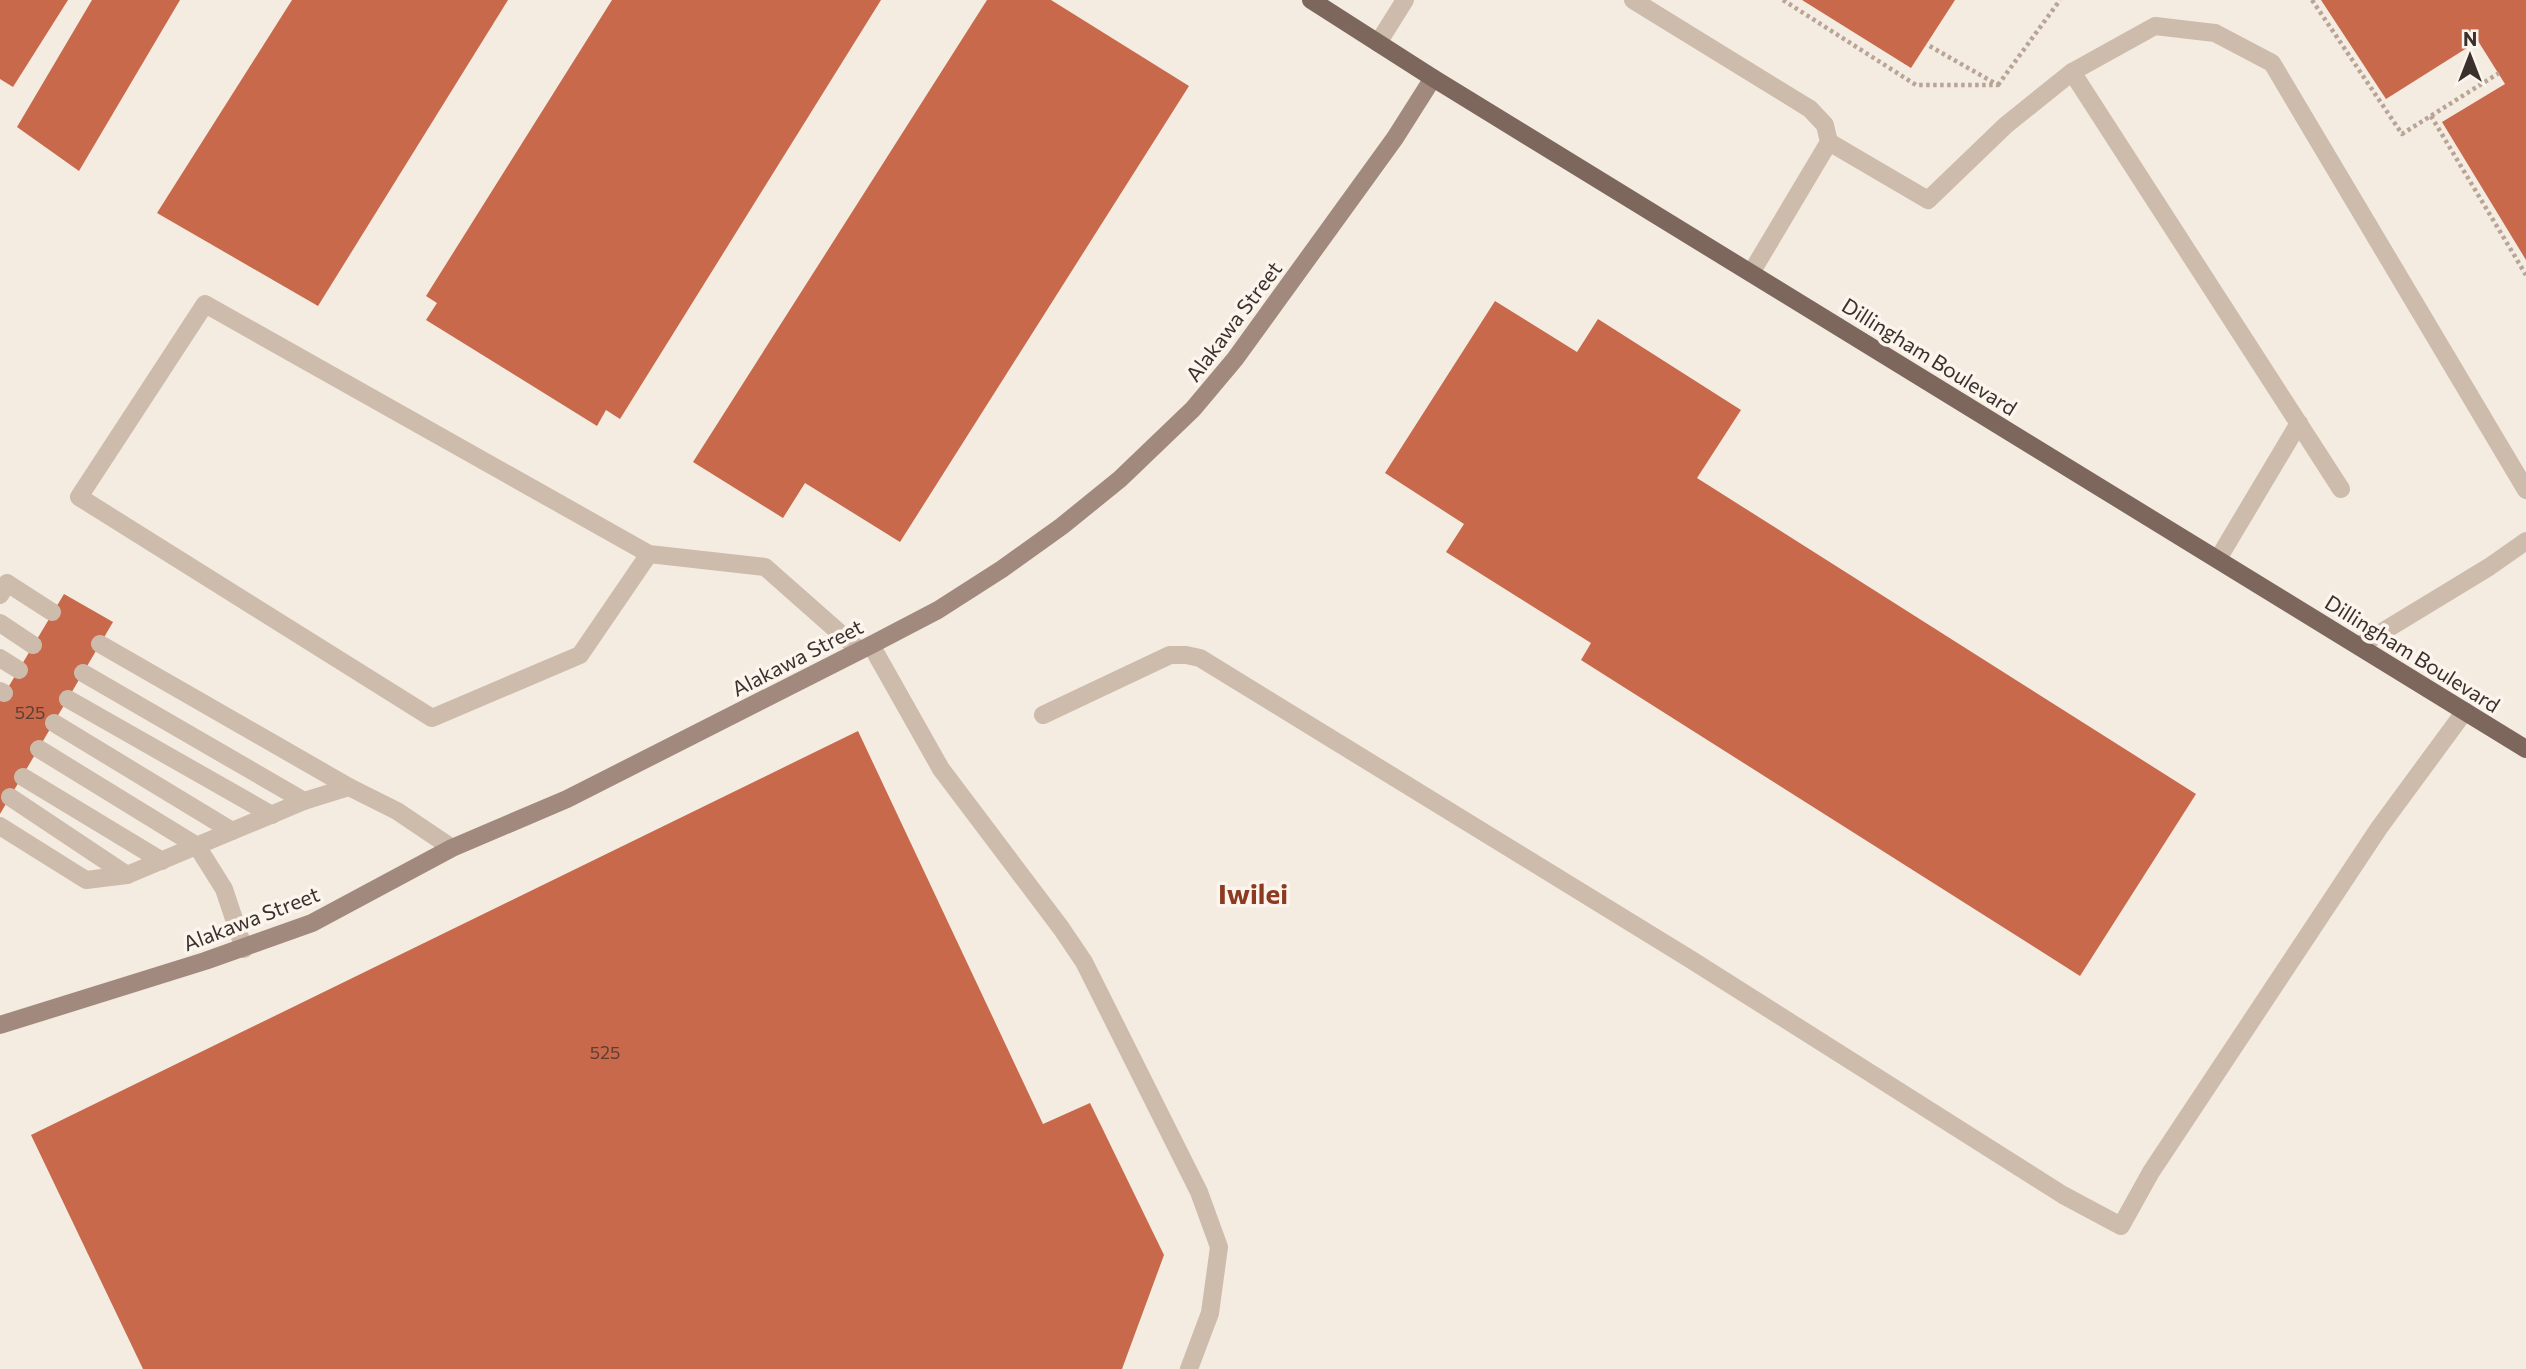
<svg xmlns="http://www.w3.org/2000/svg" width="2526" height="1369" font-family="Commissioner,sans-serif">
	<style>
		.building { fill: #c8694b }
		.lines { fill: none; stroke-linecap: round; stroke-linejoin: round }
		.path { stroke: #b9a596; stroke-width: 4.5; stroke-dasharray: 3.5 3.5; stroke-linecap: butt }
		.lane { stroke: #cdbbac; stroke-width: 18 }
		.secondary { stroke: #a18a7d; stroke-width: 18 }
		.primary { stroke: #7d675c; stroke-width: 18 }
		.labels { text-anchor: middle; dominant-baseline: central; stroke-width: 7; stroke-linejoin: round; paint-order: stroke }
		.number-label { font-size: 18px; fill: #5e3e33 }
		.street-label { font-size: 21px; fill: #3b302b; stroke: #fbf5ee }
		.district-label { font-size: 28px; font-weight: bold; fill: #8c3b22; stroke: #fbf5ee }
	</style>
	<rect width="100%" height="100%" fill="#f4ebe1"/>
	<g class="building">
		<path d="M 0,0 L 68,0 L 13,87 L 0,79 Z"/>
		<path d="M 92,0 L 180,0 L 79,171 L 17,127 Z"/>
		<path d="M 292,0 L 508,0 L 318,306 L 157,213 Z"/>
		<path d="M 612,0 L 881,0 L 620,419 L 606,410 L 597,426 L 426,320 L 437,303 L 426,296 Z"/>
		<path d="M 987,0 L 1051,0 L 1189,86 L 900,542 L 805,483 L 783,518 L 693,462 Z"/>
		<path d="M 1802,0 L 1955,0 L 1911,68 Z"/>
		<path d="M 2321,0 L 2526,0 L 2526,260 L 2442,122 L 2505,84 L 2478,41 L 2386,99 Z"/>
		<path d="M 1495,301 L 1577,352 L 1598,319 L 1741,410 L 1697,478 L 2196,794 L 2080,976 L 1581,660 L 1591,643 L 1446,552 L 1464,524 L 1385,473 Z"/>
		<path d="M 64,594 L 113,622 L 0,814 L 0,701 Z"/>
		<path d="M 858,731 L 1043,1124 L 1090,1103 L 1164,1255 L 1122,1369 L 143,1369 L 31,1135 Z"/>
	</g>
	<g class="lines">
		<g class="path">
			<path d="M 1783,0 L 1916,85 L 1998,85 L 1926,44"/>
			<path d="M 2312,0 L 2402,134 L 2499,73"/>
			<path d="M 1998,85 L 2060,0"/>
			<path d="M 2431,116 L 2526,275"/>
		</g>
		<g class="lane">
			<path d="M 1633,0 L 1810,109 L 1825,125 L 1829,142 L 1751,273"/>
			<path d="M 1378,43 L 1405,0"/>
			<path d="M 2072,72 L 2341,489"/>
			<path d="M 1829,142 L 1928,200 L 2006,125 L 2072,72 L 2155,26 L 2215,33 L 2272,63 L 2526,490"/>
			<path d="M 649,554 L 580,655 L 432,718 L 79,497 L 205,304 L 649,554 L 765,567 L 859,650"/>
			<path d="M 2218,559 L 2299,423"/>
			<path d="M 0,595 L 7,583 L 52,612"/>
			<path d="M 0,623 L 33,645"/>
			<path d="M 100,644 L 349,787 L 397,811 L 452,848"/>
			<path d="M 871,645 L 941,769 L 1061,928 L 1084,962 L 1199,1192 L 1219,1247 L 1210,1313 L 1189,1369"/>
			<path d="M 2359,646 L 2489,567 L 2526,541"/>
			<path d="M 0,658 L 19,670"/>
			<path d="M 83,673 L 304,801"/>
			<path d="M 0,691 L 4,693"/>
			<path d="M 68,699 L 272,815"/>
			<path d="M 1043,715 L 1170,655 L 1186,655 L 1200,658 L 1690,959 L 2063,1195 L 2121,1226 L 2151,1172 L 2379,828 L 2465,711"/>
			<path d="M 54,723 L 232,831"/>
			<path d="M 39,749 L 197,846 L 224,889 L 244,949"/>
			<path d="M 23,777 L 162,861"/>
			<path d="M 10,797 L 127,875"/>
			<path d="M 0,826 L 86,880 L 127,875 L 304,801 L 349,787"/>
		</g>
		<path class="secondary" d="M 0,1025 L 205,961 L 312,923 L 452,848 L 567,799 L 871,645 L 938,610 L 1002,569 L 1062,526 L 1120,479 L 1193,409 L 1235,359 L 1395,138 L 1433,78"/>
		<path class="primary" d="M 1311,0 L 1433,78 L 2526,749"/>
	</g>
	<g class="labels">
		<g class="number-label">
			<text x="30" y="712">525</text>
			<text x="605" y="1052">525</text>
		</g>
		<g class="street-label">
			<text transform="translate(1233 321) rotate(-53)">Alakawa Street</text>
			<text transform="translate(1930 356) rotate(32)">Dillingham Boulevard</text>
			<text transform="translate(2413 653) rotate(32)">Dillingham Boulevard</text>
			<text transform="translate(797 657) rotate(-27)">Alakawa Street</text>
			<text transform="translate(251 918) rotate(-21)">Alakawa Street</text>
		</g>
		<g class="district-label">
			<text x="1253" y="893">Iwilei</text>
		</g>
	</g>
	<g transform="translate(2470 56)" stroke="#fbf5ee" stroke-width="5" paint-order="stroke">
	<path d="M0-5L12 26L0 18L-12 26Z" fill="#3b302b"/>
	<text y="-10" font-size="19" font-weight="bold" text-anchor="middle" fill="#3b302b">N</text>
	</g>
</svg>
